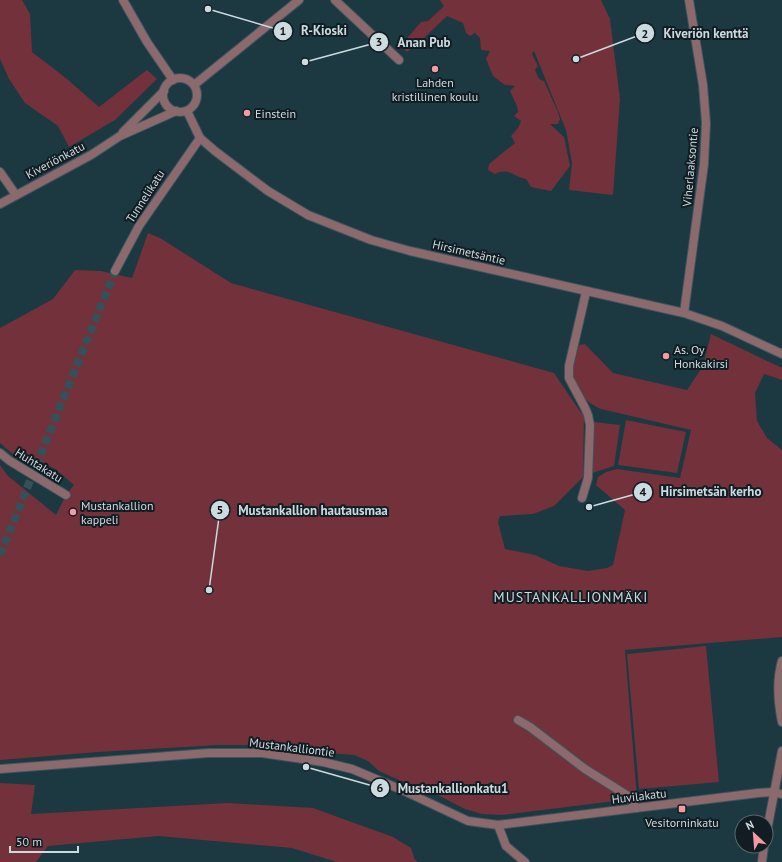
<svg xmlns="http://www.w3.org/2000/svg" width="782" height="862" font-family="'PT Sans',sans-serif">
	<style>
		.green { fill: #72313b }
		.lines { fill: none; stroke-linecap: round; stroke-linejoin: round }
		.tertiary-tunnel { stroke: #365059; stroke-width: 8; stroke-dasharray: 8 4; stroke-linecap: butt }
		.minor-casing { stroke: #3c555e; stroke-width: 10 }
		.tertiary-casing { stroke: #3c555e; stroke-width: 10 }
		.minor { stroke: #8c696d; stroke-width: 8 }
		.tertiary { stroke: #8c696d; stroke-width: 8 }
		.poi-dot { fill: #f49aa5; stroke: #111d22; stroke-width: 1.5 }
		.labels { text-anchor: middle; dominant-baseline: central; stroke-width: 4; stroke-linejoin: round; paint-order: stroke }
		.poi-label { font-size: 12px; fill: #cbdbe0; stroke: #111d22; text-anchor: start }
		.street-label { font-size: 12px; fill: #cbdbe0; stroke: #111d22 }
		.quarter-label { font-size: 14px; letter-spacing: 1px; fill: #cbdbe0; stroke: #111d22 }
		.leader { fill: none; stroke: #cbdbe0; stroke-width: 1.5 }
		.callout-dot { fill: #cbdbe0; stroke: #111d22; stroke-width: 1.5 }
		.mark-label { font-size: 12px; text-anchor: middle; font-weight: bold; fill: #111 }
		.callout-label { font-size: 13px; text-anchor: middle; font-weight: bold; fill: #cbdbe0; stroke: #111d22; stroke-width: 4; stroke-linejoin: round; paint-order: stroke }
	</style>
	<rect width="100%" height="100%" fill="#1c3841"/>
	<g class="green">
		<path d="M 0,0 L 22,0 L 30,14 L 32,52 L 67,79 L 99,107 L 147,70 L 157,79 L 115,120 L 69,147 L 58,126 L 25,103 L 9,79 L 0,59 Z"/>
		<path d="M 440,0 L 601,0 L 610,19 L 620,99 L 613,195 L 569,190 L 572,163 L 566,130 L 534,51 L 532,54 L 538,66 L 535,70 L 539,79 L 544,81 L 558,112 L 560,119 L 558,124 L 550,124 L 564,137 L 570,166 L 551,191 L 531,187 L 526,179 C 513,177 509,167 495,174 L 488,170 L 489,164 L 515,143 L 511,136 L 518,128 L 521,121 L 514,116 L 518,112 L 517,106 L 510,91 L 515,86 L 505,85 L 493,76 L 486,59 L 490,51 L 481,50 L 480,38 L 475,33 L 470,36 L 466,33 L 463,23 L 447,16 L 423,39 L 407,52 L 403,48 L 403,43 L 421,22 L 428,21 L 444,6 Z"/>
		<path d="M 148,233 L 160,238 L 231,283 L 554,373 L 584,417 L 583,477 L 554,506 L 533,514 L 500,516 L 498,522 L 505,549 L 535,555 L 559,566 L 588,571 L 607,568 L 613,565 L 625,510 L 596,485 L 598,477 L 606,472 L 617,469 L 680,478 L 691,430 L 601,409 C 584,401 579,394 571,377 L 579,345 L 585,344 L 613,373 L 687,390 L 703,366 L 711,334 L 782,368 L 782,380 L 764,374 L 755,393 L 757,421 L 767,438 L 782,450 L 782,637 L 625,650 L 637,798 L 623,800 L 502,815 L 482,814 L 465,809 L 422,787 L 399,780 L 379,771 L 368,761 L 354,755 L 328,753 L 286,752 L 250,745 L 219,745 L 98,752 L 0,760 L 0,465 L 8,476 L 56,515 L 66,495 L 74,485 L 55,469 L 25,453 L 13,454 L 0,443 L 0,328 L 53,299 L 75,270 L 101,271 L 132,278 Z"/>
		<path d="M 626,420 L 686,432 L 677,473 L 618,465 Z"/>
		<path d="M 594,422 L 620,425 L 614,466 L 592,473 Z"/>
		<path d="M 706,646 L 719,782 L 639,789 L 627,654 Z"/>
		<path d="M 0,783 L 35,785 L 31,814 L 228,803 L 313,808 L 393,837 L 411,848 L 415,860 L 418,862 L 337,862 L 292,848 L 158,836 L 48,846 L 36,862 L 0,862 Z"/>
	</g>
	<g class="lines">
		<path class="tertiary-tunnel" d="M 0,555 L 115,271"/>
		<defs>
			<g id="minor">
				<path d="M 335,0 L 399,60"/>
				<path d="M 0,172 L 16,195"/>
				<path d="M 684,313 L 704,164 L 706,123 L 703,85 L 689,0"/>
				<path d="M 0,453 L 10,461 L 66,495"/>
				<path d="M 582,498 L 588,478 L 590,425 L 588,415 L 585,408 L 569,378 L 569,366 L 586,292"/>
				<path d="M 782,661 C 776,681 778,702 782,722"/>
				<path d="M 518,720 L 530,727 L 585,769 L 628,796 L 636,808"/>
				<path d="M 0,769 L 208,753 L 262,753 L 323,762 L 352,769 L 402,790 L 468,821 L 498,825 L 758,793 L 773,792 L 782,794"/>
				<path d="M 498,825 L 506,846 L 525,862"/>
				<path d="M 766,836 L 782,751"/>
				<path d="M 762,862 L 764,846"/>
			</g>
			<g id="tertiary">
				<path d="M 123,0 L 147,42 L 173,80"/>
				<circle cx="180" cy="95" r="17"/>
				<path d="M 194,85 L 299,0"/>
				<path d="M 187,111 L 200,138 L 215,151 L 268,191 L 308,215 L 371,240 L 410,251 L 684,313 L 722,326 L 782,354"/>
				<path d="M 123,132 L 164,91"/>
				<path d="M 0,204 L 91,155 L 120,136 L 176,111"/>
				<path d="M 115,271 L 139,226 L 200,138"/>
			</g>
		</defs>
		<use href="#minor" class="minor-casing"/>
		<use href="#tertiary" class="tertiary-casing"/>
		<use href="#minor" class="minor"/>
		<use href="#tertiary" class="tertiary"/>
	</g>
	<g class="poi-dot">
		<circle cx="435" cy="69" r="4"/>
		<circle cx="247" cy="113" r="4"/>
		<circle cx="666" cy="356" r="4"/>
		<circle cx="73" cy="512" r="4"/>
		<rect x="678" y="805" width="8" height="8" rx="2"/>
	</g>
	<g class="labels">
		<g class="poi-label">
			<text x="435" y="82" text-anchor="middle">Lahden<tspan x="435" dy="14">kristillinen koulu</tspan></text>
			<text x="255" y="113">Einstein</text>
			<text x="674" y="349">As. Oy<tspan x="674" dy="14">Honkakirsi</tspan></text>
			<text x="81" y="505">Mustankallion<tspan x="81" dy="14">kappeli</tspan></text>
			<text x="682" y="822" text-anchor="middle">Vesitorninkatu</text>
		</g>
		<g class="street-label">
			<text transform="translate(55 160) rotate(-28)">Kiveriönkatu</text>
			<text transform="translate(690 167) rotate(-85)">Viherlaaksontie</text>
			<text transform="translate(145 196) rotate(-57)">Tunnelikatu</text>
			<text transform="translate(469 252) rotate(13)">Hirsimetsäntie</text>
			<text transform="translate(39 465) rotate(32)">Huhtakatu</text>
			<text transform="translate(292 747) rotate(7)">Mustankalliontie</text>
			<text transform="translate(639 796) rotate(-7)">Huvilakatu</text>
		</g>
		<g class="quarter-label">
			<text x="571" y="597">MUSTANKALLIONMÄKI</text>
		</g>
	</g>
	<path class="leader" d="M208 9L283 31M576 59L645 33M305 62L379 42M589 507L643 492M209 590L220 510M306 767L380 788"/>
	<g class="callout-dot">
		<circle cx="208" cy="9" r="4"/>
		<circle cx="576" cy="59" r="4"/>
		<circle cx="305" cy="62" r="4"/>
		<circle cx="589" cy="507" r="4"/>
		<circle cx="209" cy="590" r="4"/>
		<circle cx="306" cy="767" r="4"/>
		<circle cx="283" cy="31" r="10"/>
		<circle cx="645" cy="33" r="10"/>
		<circle cx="379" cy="42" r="10"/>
		<circle cx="643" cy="492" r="10"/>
		<circle cx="220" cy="510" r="10"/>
		<circle cx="380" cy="788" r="10"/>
	</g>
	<g class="mark-label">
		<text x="283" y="35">1</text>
		<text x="645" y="38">2</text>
		<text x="379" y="46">3</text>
		<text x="643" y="496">4</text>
		<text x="220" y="514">5</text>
		<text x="380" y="792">6</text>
	</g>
	<g class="callout-label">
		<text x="324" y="35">R-Kioski</text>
		<text x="706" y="38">Kiveriön kenttä</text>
		<text x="424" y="47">Anan Pub</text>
		<text x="711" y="496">Hirsimetsän kerho</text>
		<text x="313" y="515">Mustankallion hautausmaa</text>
		<text x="453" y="793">Mustankallionkatu1</text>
	</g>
	<g transform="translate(754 834) rotate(334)"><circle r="19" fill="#111d22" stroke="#5b696e"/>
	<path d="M0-3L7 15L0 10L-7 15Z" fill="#f49aa5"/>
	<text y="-6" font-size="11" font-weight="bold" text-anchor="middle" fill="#cbdbe0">N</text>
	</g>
	<path d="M10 846v6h68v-6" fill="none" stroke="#cbdbe0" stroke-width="2"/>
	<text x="16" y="846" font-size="12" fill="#cbdbe0" stroke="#111d22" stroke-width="3" paint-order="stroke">50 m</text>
</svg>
